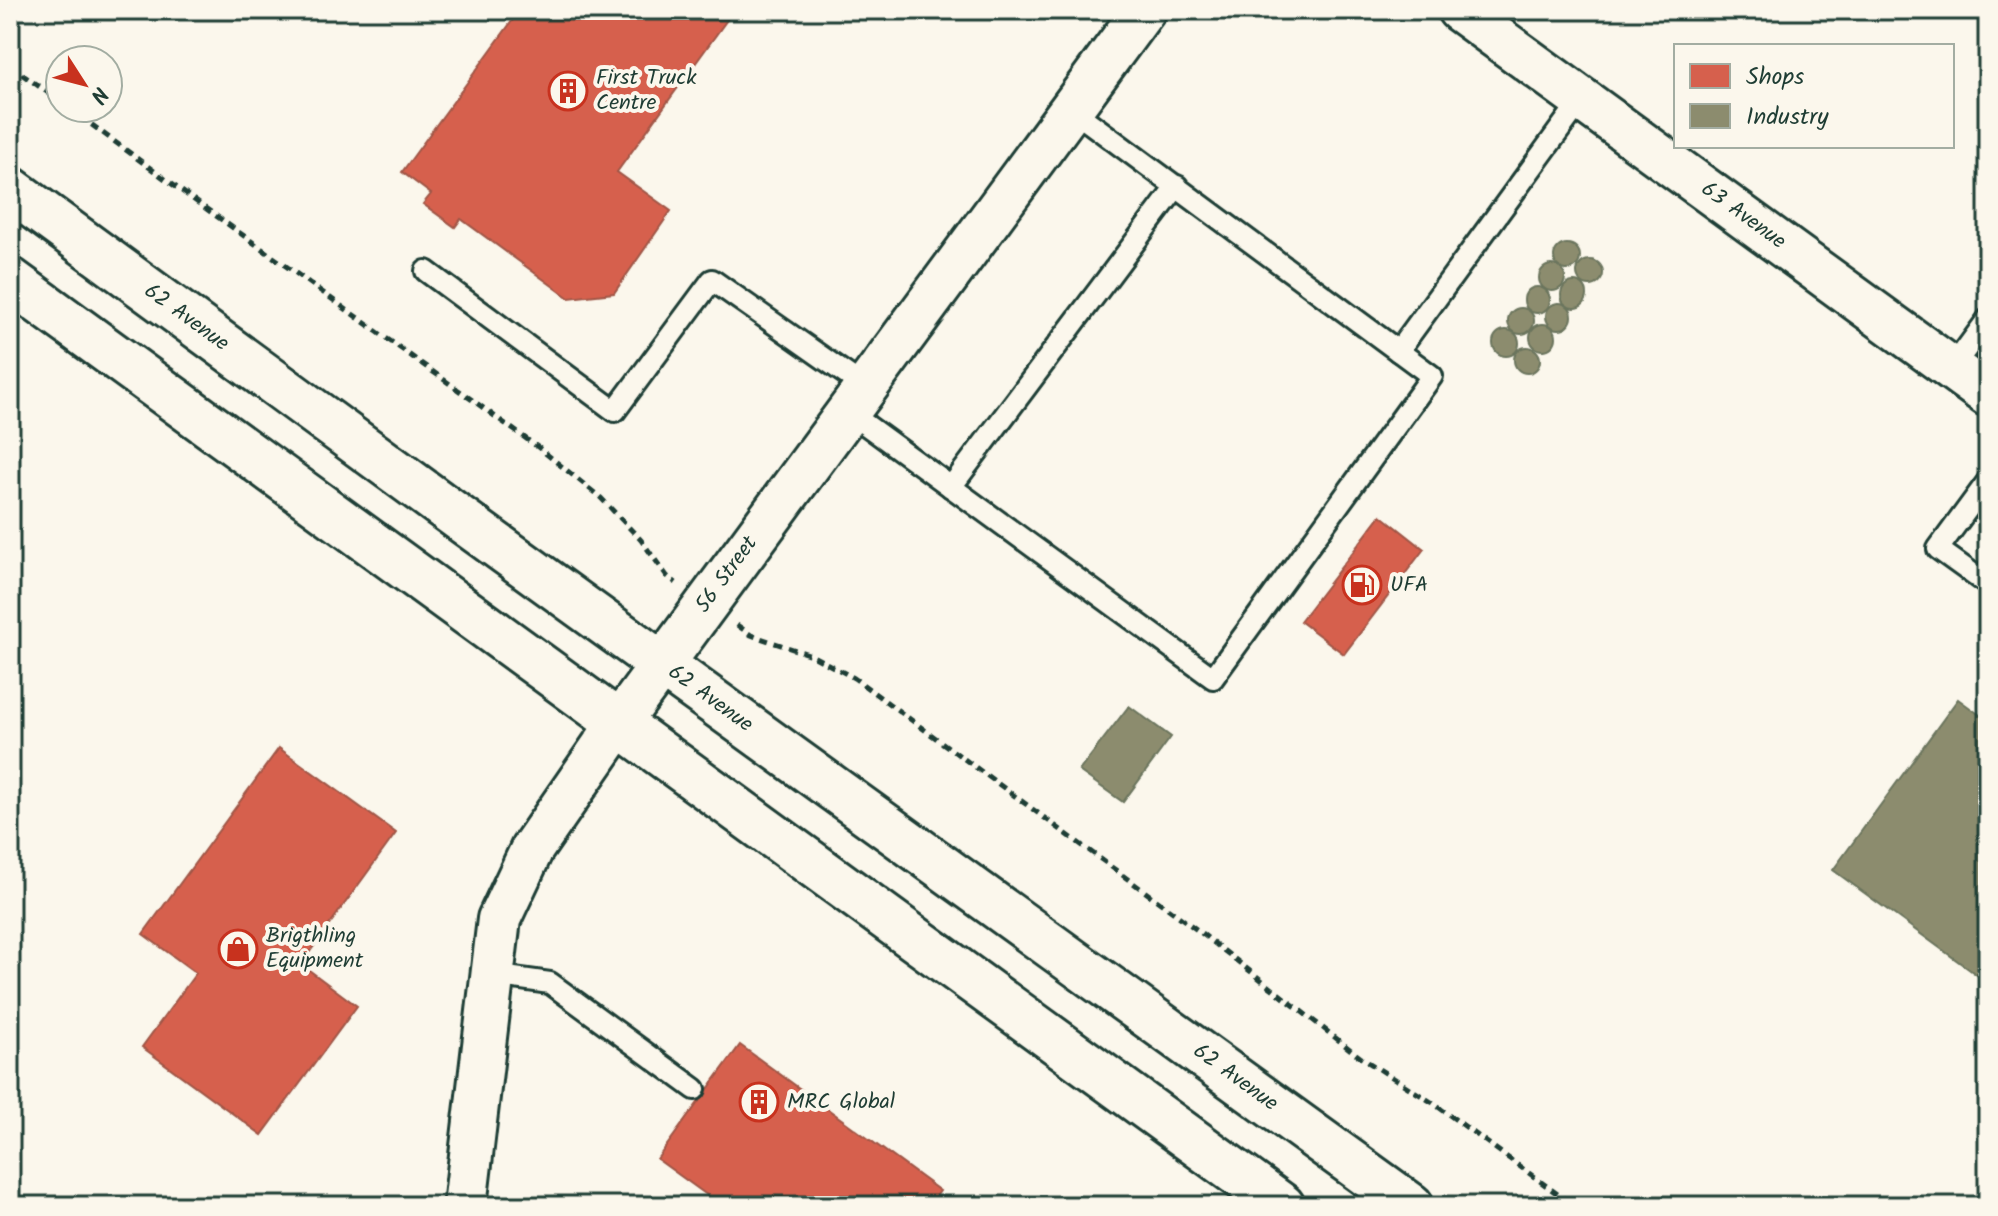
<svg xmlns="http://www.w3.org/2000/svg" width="1998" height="1216" font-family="Kalam,sans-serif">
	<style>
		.shops { fill: #d6604d; stroke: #9f5646; stroke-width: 2 }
		.industry { fill: #8c8c6e; stroke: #6b745d; stroke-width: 2 }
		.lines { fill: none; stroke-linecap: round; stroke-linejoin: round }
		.lane-casing { stroke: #1f3d34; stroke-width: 26 }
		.street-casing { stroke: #1f3d34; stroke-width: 48 }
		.secondary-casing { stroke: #1f3d34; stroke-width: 50 }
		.path { stroke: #1f3d34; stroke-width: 5; stroke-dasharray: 8 6; stroke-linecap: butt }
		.lane { stroke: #fbf7ec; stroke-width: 20 }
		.street { stroke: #fbf7ec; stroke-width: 42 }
		.secondary { stroke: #fbf7ec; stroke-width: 44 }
		.labels { text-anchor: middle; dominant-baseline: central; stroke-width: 8; stroke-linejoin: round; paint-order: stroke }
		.poi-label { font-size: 22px; fill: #1f3d34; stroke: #fbf7ec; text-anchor: start }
		.street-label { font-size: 22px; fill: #1f3d34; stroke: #fbf7ec }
	</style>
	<rect width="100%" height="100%" fill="#fbf7ec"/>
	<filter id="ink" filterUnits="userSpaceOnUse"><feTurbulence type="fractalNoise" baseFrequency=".0125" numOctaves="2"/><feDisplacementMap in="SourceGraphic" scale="16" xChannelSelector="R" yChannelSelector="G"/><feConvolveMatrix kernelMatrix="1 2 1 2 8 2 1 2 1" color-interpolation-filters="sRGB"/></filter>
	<g filter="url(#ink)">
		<g class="shops">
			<path d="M 520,10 L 734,10 L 617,172 L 671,211 L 614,293 L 569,298 L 461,219 L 455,227 L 423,204 L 431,194 L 402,172 Z"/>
			<path d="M 1381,515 L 1424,549 L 1344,654 L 1300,621 Z"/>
			<path d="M 279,748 L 396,833 L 301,964 L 357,1006 L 262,1135 L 142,1047 L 196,973 L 143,934 Z"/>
			<path d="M 740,1045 L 940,1191 L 929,1206 L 722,1206 L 657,1159 Z"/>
		</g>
		<g class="industry">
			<circle cx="1567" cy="257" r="13"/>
			<circle cx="1590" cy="273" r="13"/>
			<circle cx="1552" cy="278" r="13"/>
			<circle cx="1574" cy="295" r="13"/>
			<circle cx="1537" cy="300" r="13"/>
			<circle cx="1559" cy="316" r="13"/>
			<circle cx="1521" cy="321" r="13"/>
			<circle cx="1543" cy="337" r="13"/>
			<circle cx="1506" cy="343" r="13"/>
			<circle cx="1527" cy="360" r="13"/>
			<path d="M 1958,699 L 1988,721 L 1988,983 L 1833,870 Z"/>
			<path d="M 1129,706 L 1171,737 L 1123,802 L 1079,771 Z"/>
		</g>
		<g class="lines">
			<defs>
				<g id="lane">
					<path d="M 426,271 L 615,411 L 712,280 L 866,388"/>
					<path d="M 1398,351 L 1582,99"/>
					<path d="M 1952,368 L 1988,319"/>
					<path d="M 847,411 L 1213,678 L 1432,376 L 1071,109"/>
					<path d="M 1988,481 L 1938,549 L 1988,585"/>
					<path d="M 951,487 L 1177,186"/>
					<path d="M 492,975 L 550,983 L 695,1089"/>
				</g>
				<g id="street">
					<path d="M 1459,10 L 1988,395"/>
					<path d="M 465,1206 L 499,919 L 532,849 L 619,723 L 1144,10"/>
				</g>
				<g id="secondary">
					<path d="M 10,189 L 466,523 L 1411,1206"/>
					<path d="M 10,280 L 1282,1206"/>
				</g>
			</defs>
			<use href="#lane" class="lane-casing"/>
			<use href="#street" class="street-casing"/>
			<use href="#secondary" class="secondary-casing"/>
			<g class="path">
				<path d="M 10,66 L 60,101"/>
				<path d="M 69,108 L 176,187 L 539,448 L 601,498 L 641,540 L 667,576 L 676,583"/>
				<path d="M 737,625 L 751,635 L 811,655 L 854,678 L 1200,932 L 1360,1057 L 1433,1103 L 1574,1206"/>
			</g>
			<use href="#lane" class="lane"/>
			<use href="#street" class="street"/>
			<use href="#secondary" class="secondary"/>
		</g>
	</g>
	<defs>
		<symbol id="building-ring" viewBox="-11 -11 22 22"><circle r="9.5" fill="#fbf7ec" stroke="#c8321e" stroke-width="1.5"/><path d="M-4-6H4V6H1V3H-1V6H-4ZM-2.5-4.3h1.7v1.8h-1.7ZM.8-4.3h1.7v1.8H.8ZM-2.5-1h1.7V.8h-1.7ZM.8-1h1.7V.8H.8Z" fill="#c8321e"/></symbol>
		<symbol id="fuel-ring" viewBox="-11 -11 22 22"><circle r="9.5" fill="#fbf7ec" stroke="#c8321e" stroke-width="1.5"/><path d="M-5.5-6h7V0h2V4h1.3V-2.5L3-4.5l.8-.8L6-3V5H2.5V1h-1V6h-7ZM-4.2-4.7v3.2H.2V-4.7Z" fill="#c8321e"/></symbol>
		<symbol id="shop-ring" viewBox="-11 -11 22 22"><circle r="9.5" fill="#fbf7ec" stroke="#c8321e" stroke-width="1.5"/><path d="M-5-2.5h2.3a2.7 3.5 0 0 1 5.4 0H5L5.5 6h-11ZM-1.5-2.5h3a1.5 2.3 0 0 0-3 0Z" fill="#c8321e"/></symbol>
	</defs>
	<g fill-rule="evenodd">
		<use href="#building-ring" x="546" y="69" width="44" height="44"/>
		<use href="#fuel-ring" x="1340" y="563" width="44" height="44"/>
		<use href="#shop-ring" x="216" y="927" width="44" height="44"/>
		<use href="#building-ring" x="737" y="1080" width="44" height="44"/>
	</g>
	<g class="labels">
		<g class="poi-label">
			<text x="596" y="78">First Truck<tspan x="596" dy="25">Centre</tspan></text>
			<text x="1390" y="585">UFA</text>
			<text x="266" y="936">Brigthling<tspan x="266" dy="25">Equipment</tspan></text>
			<text x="787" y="1102">MRC Global</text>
		</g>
		<g class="street-label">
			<text transform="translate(1743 216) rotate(36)">63 Avenue</text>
			<text transform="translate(186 318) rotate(36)">62 Avenue</text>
			<text transform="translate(727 575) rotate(-54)">56 Street</text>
			<text transform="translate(710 699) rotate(36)">62 Avenue</text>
			<text transform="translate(1235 1078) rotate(36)">62 Avenue</text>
		</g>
	</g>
	<rect width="1998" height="1216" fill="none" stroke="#fbf7ec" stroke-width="40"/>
	<rect x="20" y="20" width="1958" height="1176" fill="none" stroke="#1f3d34" stroke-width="3" filter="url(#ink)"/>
	<rect x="1674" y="44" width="280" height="104" fill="#fbf7ec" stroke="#a3ada2" stroke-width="2"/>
	<rect x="1690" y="64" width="40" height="24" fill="#d6604d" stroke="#a3ada2" stroke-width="2"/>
	<text x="1746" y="84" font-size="24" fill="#1f3d34">Shops</text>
	<rect x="1690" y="104" width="40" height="24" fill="#8c8c6e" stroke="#a3ada2" stroke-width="2"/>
	<text x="1746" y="124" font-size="24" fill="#1f3d34">Industry</text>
	<g transform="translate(84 84) rotate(126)"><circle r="38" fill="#fbf7ec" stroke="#a3ada2" stroke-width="2"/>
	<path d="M0-6L14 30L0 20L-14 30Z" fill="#c8321e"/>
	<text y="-12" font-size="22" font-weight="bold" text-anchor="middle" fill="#1f3d34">N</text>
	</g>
</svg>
